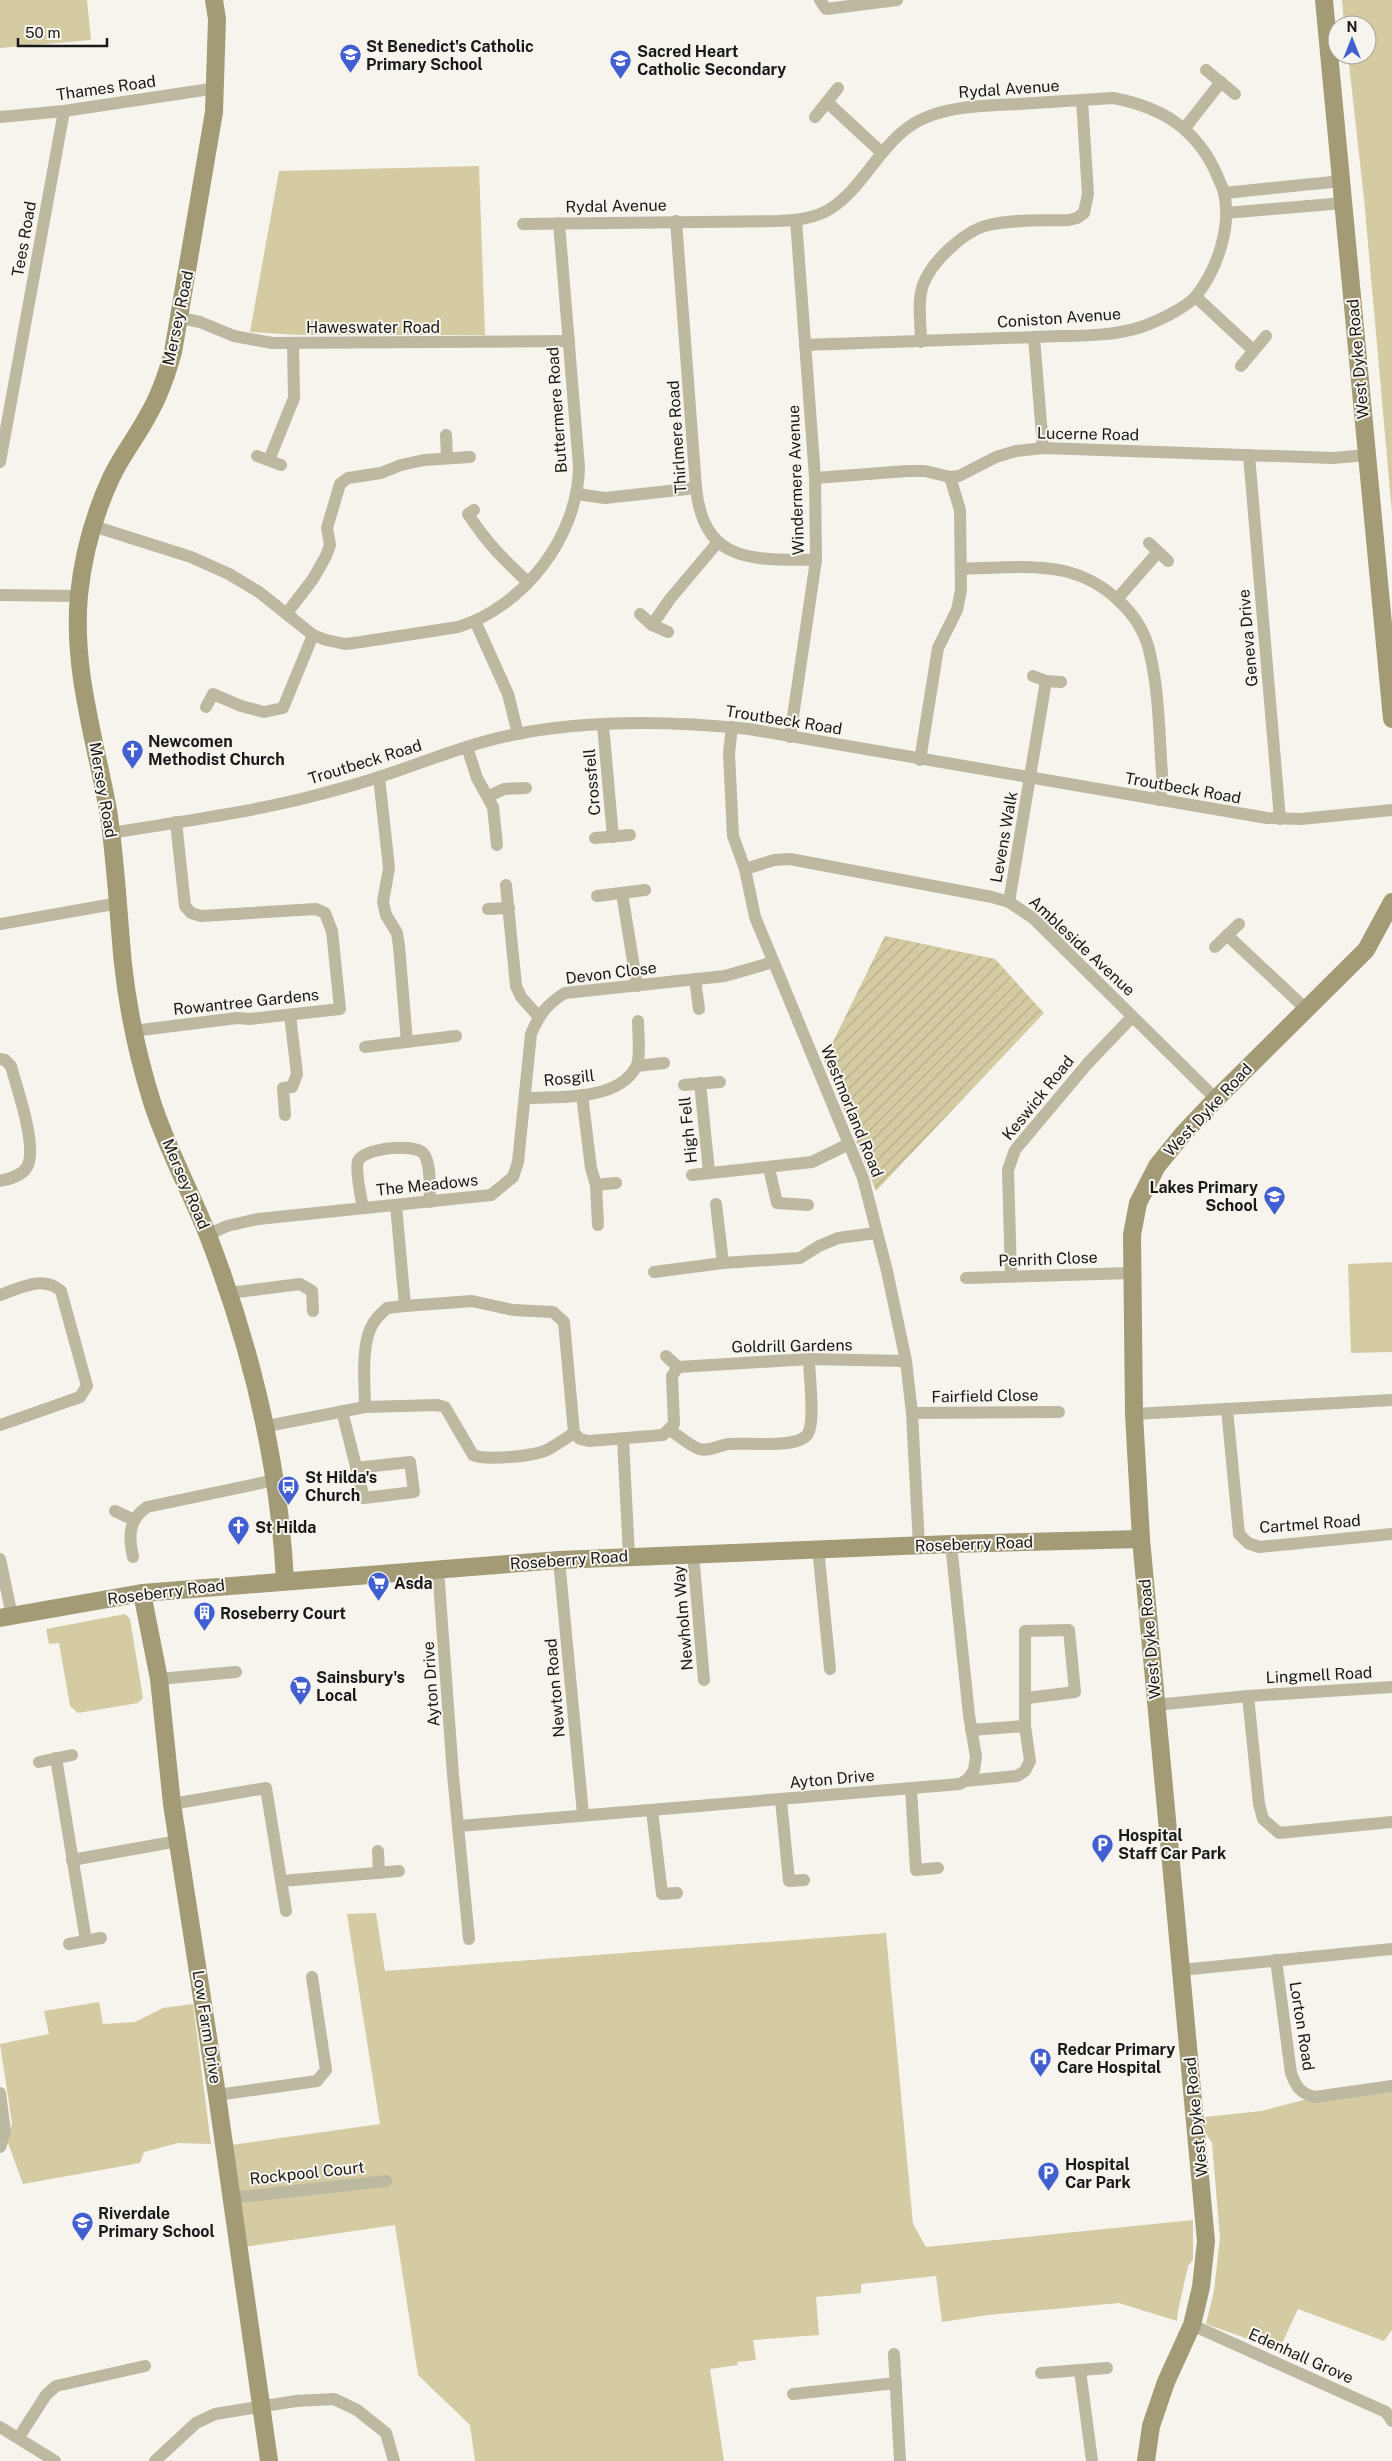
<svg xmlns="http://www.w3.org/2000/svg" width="1392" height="2461" font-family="'Public Sans',sans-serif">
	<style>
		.grass { fill: #d4cba3 }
		.garden { fill: url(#garden-furrows) }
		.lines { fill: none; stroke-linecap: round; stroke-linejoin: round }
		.street { stroke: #bdb8a0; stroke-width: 12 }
		.secondary { stroke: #a39b76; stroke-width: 18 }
		.labels { text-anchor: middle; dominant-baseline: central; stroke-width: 4; stroke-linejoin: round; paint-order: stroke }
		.poi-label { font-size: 16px; font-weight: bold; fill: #1a1917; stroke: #f6f4ed; text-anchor: start }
		.street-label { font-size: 16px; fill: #1a1917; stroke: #f6f4ed }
	</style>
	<defs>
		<pattern id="garden-furrows" width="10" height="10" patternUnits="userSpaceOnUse" patternTransform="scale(1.25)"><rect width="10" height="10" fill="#d4cba3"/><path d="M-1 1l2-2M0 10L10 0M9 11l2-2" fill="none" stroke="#b5ae8c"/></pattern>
	</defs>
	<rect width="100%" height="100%" fill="#f6f4ed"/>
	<g class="grass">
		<path d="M 0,0 L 87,0 L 91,40 L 0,48 Z"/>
		<path d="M 1342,0 L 1392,0 L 1392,513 L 1364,199 L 1348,55 L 1367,55 L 1367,25 L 1344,25 Z"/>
		<path d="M 479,166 L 485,335 L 299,335 L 250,332 L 279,171 Z"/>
		<path d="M 1392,1262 L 1392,1352 L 1351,1353 L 1348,1264 Z"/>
		<path d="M 125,1614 L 130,1619 L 143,1698 L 138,1703 L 78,1713 L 70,1706 L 59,1643 L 49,1644 L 46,1629 Z"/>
		<path d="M 376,1913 L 385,1971 L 886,1933 L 913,2224 L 926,2247 L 1193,2220 L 1193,2260 L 1188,2266 L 1178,2311 L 1177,2321 L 1119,2303 L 988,2315 L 942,2322 L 936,2276 L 861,2284 L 861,2293 L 816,2297 L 819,2335 L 753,2340 L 756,2360 L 737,2362 L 738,2365 L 710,2369 L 724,2461 L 475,2461 L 470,2425 L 418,2375 L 395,2225 L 244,2247 L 231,2145 L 380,2124 L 347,1914 Z"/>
		<path d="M 99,2002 L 103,2024 L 135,2022 L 163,2008 L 193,2004 L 211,2144 L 178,2143 L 144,2152 L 140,2163 L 23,2184 L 8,2143 L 12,2123 L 0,2044 L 49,2034 L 44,2011 Z"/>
		<path d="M 1392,2086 L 1392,2330 L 1384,2341 L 1298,2309 L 1279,2350 L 1206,2324 L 1214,2291 L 1220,2238 L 1212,2143 L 1196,2118 L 1261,2111 L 1315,2097 Z"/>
	</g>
	<path class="garden" d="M 885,936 L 995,959 L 1044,1013 L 876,1191 L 824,1060 Z"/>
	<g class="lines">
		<g class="street">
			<path d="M 820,0 L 826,9 L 897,0"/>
			<path d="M 1206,70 L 1235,94"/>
			<path d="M 827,102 L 881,152"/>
			<path d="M 0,117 L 64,111 L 217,88"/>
			<path d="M 815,117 L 838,88"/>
			<path d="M 1184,129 L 1221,82"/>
			<path d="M 1224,193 L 1342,181"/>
			<path d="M 1226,213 L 1344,203"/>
			<path d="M 676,221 L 696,488 C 704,565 754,559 816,560"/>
			<path d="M 523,224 L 778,221 C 796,220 814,219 830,209 C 865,187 880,142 918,121 C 949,105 985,106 1018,104 C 1050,102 1082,100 1113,98 C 1162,107 1197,129 1217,175 C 1219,181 1223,187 1224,193 C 1232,226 1217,270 1196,296 C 1186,308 1156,322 1141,327 C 1108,338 1069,335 1035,337 C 959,340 882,343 805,345"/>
			<path d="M 1196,297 L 1253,350"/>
			<path d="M 180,318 L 200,322 L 234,336 L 272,343 L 569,341"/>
			<path d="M 1034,337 L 1043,448"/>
			<path d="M 921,342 C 921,324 917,302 923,285 C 931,262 965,230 989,225 C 1014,219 1043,221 1069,220 L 1077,218 L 1084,213 L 1088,194 L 1082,100"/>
			<path d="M 1241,366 L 1266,336"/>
			<path d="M 446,435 L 447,458"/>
			<path d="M 1249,455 L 1280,819"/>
			<path d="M 257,456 L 281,465"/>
			<path d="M 269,460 L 294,398 L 293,344"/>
			<path d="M 0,462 L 64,111"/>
			<path d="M 815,478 L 907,471 L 925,471 L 950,477 L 959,476 L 996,457 L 1016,451 L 1043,448 L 1333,458 L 1368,455"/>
			<path d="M 577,494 L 605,498 L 696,488"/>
			<path d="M 474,510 L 468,514 C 487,543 503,559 528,582"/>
			<path d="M 93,526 L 191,557 L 229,574 L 259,592 L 313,635 L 326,640 L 345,644 L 361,642 L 458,627 C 524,607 578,536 579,467 L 559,223"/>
			<path d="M 1149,543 L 1168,561"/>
			<path d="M 962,569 C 995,568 1031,564 1064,571 C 1103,580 1142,613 1150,654 C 1160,696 1159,743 1163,786 L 1159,800"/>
			<path d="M 0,595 L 78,596"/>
			<path d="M 1118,598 L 1158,552"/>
			<path d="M 287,613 L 313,579 L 326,556 L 330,545 L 327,528 L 340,484 L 348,478 L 381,473 L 401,465 L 424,460 L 470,457"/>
			<path d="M 640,614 L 652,625 L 668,632"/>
			<path d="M 475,621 L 508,694 L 518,734"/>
			<path d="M 652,625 L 670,599 L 718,542"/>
			<path d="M 1033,676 L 1046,681 L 1061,682"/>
			<path d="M 206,707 L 213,694 L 241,706 L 264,712 L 283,708 L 313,635"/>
			<path d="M 603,725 L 613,837"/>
			<path d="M 732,727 L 729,753 L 733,836 L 745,869 L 755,917 L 863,1178 L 887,1271 L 906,1361 L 912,1413 L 919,1546"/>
			<path d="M 790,737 L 816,560 L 815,478 L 796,220"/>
			<path d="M 467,747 L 477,778 L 493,807 L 497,845"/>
			<path d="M 920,760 L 938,648 L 957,610 L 961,590 L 960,510 L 950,477"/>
			<path d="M 379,777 L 389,868 L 383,902 L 386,915 L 397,933 L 399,946 L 407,1042"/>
			<path d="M 489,796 L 504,789 L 526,788"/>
			<path d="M 111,833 C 178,822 247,813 313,796 C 336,790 359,784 382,776 C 425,762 467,744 512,735 C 589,719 672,721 749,729 L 1267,818 L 1301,819 L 1392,810"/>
			<path d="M 595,838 L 630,835"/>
			<path d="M 745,869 L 774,860 L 790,859 L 992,897 L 1009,902 L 1033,918 L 1216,1099"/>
			<path d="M 506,885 L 516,986 L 521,997 L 539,1017"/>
			<path d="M 622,893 L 637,986"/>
			<path d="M 597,896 L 645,890"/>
			<path d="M 1009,902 L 1046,681"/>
			<path d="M 488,909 L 509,908"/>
			<path d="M 0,924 L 119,903"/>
			<path d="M 1227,935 L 1306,1009"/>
			<path d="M 1215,947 L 1239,924"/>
			<path d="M 695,979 L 699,1009"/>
			<path d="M 133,1031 L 237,1018 L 250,1019 L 340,1009 L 332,931 L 325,913 L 316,909 L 201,916 L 191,913 L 185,906 L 176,822"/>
			<path d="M 365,1047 L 456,1036"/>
			<path d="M 0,1059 L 5,1060 L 11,1066 C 17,1089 38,1147 27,1167 C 22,1176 9,1179 0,1181"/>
			<path d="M 637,1066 L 664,1063"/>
			<path d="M 700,1083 L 709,1172"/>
			<path d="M 684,1085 L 720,1082"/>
			<path d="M 582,1095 L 591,1168 L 596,1185 L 598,1225"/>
			<path d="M 526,1098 C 558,1097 618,1101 636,1067 C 641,1059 638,1032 638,1021"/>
			<path d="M 285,1115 L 283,1088 L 292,1087 L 297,1074 L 290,1015"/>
			<path d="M 769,1168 L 777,1203 L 808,1205"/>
			<path d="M 692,1175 L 812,1162 L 849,1144"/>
			<path d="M 596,1185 L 616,1183"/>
			<path d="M 716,1204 L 723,1263"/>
			<path d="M 396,1205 L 405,1306 L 472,1301 L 513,1310 L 553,1312 L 564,1322 L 574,1433 L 580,1439 L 589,1441 L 663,1435 L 674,1424 L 672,1376 L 678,1367 L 809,1359 L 906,1361"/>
			<path d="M 363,1208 C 361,1197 355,1171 358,1161 C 364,1148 413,1143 423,1153 C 432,1163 429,1189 430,1202"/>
			<path d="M 207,1235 L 227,1226 L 258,1219 L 491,1195 L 513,1177 L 518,1162 L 531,1034 C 539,1015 547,1004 565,993 L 725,976 L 773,962"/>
			<path d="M 654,1272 L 723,1263 L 800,1258 L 819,1246 L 838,1238 L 876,1233"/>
			<path d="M 1011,1276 L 1008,1170 L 1015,1150 L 1088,1063 L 1132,1017"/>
			<path d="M 966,1278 L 1131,1273"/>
			<path d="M 229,1293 L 300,1284 L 312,1291 L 313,1311"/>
			<path d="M 0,1295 C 21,1288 42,1275 61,1291 L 87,1386 L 80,1397 L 0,1425"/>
			<path d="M 666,1356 L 678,1367"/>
			<path d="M 365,1407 C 365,1384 360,1342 374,1322 C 377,1317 382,1313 387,1308 L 405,1306"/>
			<path d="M 1227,1409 L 1239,1534 L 1248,1543 L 1259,1547 L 1392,1534"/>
			<path d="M 342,1411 L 364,1498 L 414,1492 L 410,1462 L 356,1468"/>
			<path d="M 912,1413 L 1059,1412"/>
			<path d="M 1134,1414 L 1392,1400"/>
			<path d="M 267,1426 L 365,1407 L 437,1405 L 445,1407 L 473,1455 C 486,1461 534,1456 547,1450 C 556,1445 565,1439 574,1433"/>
			<path d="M 670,1430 C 679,1436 689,1445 699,1449 C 710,1452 719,1445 729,1444 C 747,1442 796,1449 807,1435 C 816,1424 809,1375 809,1359"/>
			<path d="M 623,1439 L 629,1556"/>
			<path d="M 115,1511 L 134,1520"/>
			<path d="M 818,1548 L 830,1669"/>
			<path d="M 693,1554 L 704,1680"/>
			<path d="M 133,1557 C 128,1536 129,1519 147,1507 L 275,1480"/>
			<path d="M 0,1559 L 12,1616"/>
			<path d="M 559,1560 L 583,1814"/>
			<path d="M 438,1569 L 453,1775 L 469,1939"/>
			<path d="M 159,1679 L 236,1672"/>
			<path d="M 1248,1696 L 1259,1804 L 1263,1819 L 1279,1833 L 1392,1822"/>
			<path d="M 1155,1705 L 1248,1696 L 1392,1687"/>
			<path d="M 971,1730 L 1025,1726"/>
			<path d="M 56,1758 L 86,1941"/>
			<path d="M 39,1762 L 72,1755"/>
			<path d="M 965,1781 L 1017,1776 L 1025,1771 L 1030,1761 L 1025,1726 L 1025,1631 L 1069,1630 L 1075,1692 L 1027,1698"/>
			<path d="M 911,1789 L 916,1870 L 938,1868"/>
			<path d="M 781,1800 L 789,1881 L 804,1880"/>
			<path d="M 172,1804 L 266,1788 L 286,1911"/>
			<path d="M 652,1811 L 662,1894 L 677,1893"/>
			<path d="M 459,1826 L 960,1784 L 968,1779 L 974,1770 L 976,1757 L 969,1715 L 951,1544"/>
			<path d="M 378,1851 L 379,1873"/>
			<path d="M 72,1860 L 178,1841"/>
			<path d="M 282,1881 L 399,1871"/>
			<path d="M 69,1944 L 101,1938"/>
			<path d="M 1276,1960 L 1291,2073 C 1296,2087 1300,2093 1315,2097 L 1392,2086"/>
			<path d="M 1181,1970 L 1392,1949"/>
			<path d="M 0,2093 L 5,2132 L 0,2147"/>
			<path d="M 217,2095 L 317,2081 L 326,2070 L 312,1977"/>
			<path d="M 231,2198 L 386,2181"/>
			<path d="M 1192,2325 L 1386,2412 L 1392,2421"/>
			<path d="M 894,2354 L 900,2461"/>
			<path d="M 1080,2370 L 1092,2461"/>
			<path d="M 1041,2373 L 1107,2368"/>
			<path d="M 793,2394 L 896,2383"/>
			<path d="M 0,2427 L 55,2461"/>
			<path d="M 19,2437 L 46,2395 L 56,2386 L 145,2366"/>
			<path d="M 155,2461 L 196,2423 L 215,2414 L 296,2401 L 334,2399 L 357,2410 L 386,2433 L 394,2461"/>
		</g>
		<g class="secondary">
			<path d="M 214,0 L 217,19 L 214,112 L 173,352 C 167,374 159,397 147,417 C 136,438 121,456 111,478 C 94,515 83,555 79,595 C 72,668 95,739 108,810 C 116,861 118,912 123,964 C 128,1010 138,1057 152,1102 C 167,1149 191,1192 209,1238 C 252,1350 279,1461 285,1581"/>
			<path d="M 1324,0 L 1392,719"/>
			<path d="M 142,1593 L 159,1679 L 172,1804 L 217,2095 L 269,2461"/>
			<path d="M 0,1618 L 142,1593 L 559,1560 L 951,1544 L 1141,1539"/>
			<path d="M 1146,2461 L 1151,2426 L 1166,2382 L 1192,2325 L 1201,2287 L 1206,2241 L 1141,1539 L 1134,1414 L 1132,1235 L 1138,1203 L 1157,1166 L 1183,1134 L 1216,1099 L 1366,950 L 1392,902"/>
		</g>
	</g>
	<defs>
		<symbol id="school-pin" viewBox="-11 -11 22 30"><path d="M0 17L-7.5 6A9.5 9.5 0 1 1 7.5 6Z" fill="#425fd2" stroke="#f6f4ed"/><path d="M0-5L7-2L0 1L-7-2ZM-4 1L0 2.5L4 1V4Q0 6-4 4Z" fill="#fff"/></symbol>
		<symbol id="church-pin" viewBox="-11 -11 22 30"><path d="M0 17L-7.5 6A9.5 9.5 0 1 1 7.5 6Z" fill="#425fd2" stroke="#f6f4ed"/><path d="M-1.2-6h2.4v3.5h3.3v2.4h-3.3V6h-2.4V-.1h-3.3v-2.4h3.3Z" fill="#fff"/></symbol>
		<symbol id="bus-pin" viewBox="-11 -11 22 30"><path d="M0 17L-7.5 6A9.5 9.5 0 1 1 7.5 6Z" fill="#425fd2" stroke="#f6f4ed"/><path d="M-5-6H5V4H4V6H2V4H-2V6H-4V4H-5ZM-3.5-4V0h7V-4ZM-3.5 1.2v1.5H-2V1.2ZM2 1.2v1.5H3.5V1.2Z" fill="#fff"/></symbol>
		<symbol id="supermarket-pin" viewBox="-11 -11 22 30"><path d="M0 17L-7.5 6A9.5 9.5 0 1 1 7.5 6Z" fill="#425fd2" stroke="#f6f4ed"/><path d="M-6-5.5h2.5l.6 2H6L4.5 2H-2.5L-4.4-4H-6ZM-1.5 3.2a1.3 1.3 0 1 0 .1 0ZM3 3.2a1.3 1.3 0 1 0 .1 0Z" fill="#fff"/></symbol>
		<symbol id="building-pin" viewBox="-11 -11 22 30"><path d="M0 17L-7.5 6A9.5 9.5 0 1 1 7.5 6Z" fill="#425fd2" stroke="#f6f4ed"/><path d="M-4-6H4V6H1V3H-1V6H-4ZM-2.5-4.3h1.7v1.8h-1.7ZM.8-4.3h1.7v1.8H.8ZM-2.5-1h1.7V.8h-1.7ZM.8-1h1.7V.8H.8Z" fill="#fff"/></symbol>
		<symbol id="parking-pin" viewBox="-11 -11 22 30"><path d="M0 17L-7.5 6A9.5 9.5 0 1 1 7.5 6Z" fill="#425fd2" stroke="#f6f4ed"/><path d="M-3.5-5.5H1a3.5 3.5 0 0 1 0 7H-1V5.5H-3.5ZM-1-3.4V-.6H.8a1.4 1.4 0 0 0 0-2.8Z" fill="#fff"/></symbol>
		<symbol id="hospital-pin" viewBox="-11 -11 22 30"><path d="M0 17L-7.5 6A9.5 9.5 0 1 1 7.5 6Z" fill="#425fd2" stroke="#f6f4ed"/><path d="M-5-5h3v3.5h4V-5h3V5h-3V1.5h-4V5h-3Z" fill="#fff"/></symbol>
	</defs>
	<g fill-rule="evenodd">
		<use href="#school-pin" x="338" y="42" width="25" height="34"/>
		<use href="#school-pin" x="608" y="48" width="25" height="34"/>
		<use href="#church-pin" x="120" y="738" width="25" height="34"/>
		<use href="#school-pin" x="1262" y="1184" width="25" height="34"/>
		<use href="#bus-pin" x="276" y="1474" width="25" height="34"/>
		<use href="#church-pin" x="226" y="1514" width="25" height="34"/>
		<use href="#supermarket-pin" x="366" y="1570" width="25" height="34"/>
		<use href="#building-pin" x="192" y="1600" width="25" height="34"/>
		<use href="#supermarket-pin" x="288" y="1674" width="25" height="34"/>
		<use href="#parking-pin" x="1090" y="1832" width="25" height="34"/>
		<use href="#hospital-pin" x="1028" y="2046" width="25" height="34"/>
		<use href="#parking-pin" x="1036" y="2160" width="25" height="34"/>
		<use href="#school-pin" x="70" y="2210" width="25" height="34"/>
	</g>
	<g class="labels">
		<g class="poi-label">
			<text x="366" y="46">St Benedict's Catholic<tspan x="366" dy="18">Primary School</tspan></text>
			<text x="637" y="51">Sacred Heart<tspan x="637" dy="18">Catholic Secondary</tspan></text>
			<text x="148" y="741">Newcomen<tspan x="148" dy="18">Methodist Church</tspan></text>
			<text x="1258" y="1187" text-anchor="end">Lakes Primary<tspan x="1258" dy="18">School</tspan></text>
			<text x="305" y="1477">St Hilda's<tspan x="305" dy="18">Church</tspan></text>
			<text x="255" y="1527">St Hilda</text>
			<text x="394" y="1583">Asda</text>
			<text x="220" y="1613">Roseberry Court</text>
			<text x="316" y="1677">Sainsbury's<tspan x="316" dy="18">Local</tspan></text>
			<text x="1118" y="1835">Hospital<tspan x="1118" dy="18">Staff Car Park</tspan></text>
			<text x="1057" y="2049">Redcar Primary<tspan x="1057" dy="18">Care Hospital</tspan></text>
			<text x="1065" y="2164">Hospital<tspan x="1065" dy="18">Car Park</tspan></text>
			<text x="98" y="2213">Riverdale<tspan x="98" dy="18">Primary School</tspan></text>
		</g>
		<g class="street-label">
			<text transform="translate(106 88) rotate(-8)">Thames Road</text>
			<text transform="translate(1009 89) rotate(-4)">Rydal Avenue</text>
			<text transform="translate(616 206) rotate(-1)">Rydal Avenue</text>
			<text transform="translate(24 239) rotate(-80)">Tees Road</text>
			<text transform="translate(178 318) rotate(-78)">Mersey Road</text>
			<text transform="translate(1059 318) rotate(-4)">Coniston Avenue</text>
			<text x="373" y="327">Haweswater Road</text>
			<text transform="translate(1358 359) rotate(-95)">West Dyke Road</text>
			<text transform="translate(557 410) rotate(-94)">Buttermere Road</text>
			<text transform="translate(1088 434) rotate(1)">Lucerne Road</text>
			<text transform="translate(677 437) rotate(-94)">Thirlmere Road</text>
			<text transform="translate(796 480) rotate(-92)">Windermere Avenue</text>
			<text transform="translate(1248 638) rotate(-95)">Geneva Drive</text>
			<text transform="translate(784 720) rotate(9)">Troutbeck Road</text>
			<text transform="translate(365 762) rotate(-17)">Troutbeck Road</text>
			<text transform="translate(592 782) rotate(-95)">Crossfell</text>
			<text transform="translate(1183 788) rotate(10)">Troutbeck Road</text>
			<text transform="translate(103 790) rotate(80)">Mersey Road</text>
			<text transform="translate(1004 837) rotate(-80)">Levens Walk</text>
			<text transform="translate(1082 946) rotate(43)">Ambleside Avenue</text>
			<text transform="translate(611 973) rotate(-7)">Devon Close</text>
			<text transform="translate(246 1002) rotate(-6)">Rowantree Gardens</text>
			<text transform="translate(569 1078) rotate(-6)">Rosgill</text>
			<text transform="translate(1038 1098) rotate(-51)">Keswick Road</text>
			<text transform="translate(1208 1110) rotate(-47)">West Dyke Road</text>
			<text transform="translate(852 1111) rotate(68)">Westmorland Road</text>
			<text transform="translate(688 1130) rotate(-96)">High Fell</text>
			<text transform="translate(186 1184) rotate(67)">Mersey Road</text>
			<text transform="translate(427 1185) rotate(-6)">The Meadows</text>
			<text transform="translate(1048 1259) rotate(-2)">Penrith Close</text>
			<text transform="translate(792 1346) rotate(-1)">Goldrill Gardens</text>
			<text transform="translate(985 1396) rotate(-1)">Fairfield Close</text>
			<text transform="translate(1310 1524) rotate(-4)">Cartmel Road</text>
			<text transform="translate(974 1544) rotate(-2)">Roseberry Road</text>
			<text transform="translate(569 1560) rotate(-4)">Roseberry Road</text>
			<text transform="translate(166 1592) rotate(-7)">Roseberry Road</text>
			<text transform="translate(683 1618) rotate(-95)">Newholm Way</text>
			<text transform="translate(1150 1639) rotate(-95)">West Dyke Road</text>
			<text transform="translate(1319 1675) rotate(-3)">Lingmell Road</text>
			<text transform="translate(431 1684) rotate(-94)">Ayton Drive</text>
			<text transform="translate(555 1688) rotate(-95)">Newton Road</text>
			<text transform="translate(832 1779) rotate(-5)">Ayton Drive</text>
			<text transform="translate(1302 2026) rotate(81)">Lorton Road</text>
			<text transform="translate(207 2027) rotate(81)">Low Farm Drive</text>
			<text transform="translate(1196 2117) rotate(-96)">West Dyke Road</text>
			<text transform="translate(307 2173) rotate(-6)">Rockpool Court</text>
			<text transform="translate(1301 2356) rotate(24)">Edenhall Grove</text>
		</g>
	</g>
	<g transform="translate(1352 40)"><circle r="24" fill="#f6f4ed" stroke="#9e9c97"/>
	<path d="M0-4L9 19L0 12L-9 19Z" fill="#425fd2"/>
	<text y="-8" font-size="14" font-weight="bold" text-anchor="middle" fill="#1a1917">N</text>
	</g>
	<path d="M18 38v8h89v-8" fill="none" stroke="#1a1917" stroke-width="2.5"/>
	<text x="25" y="38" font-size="15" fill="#1a1917" stroke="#f6f4ed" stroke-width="4" paint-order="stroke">50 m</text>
</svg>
